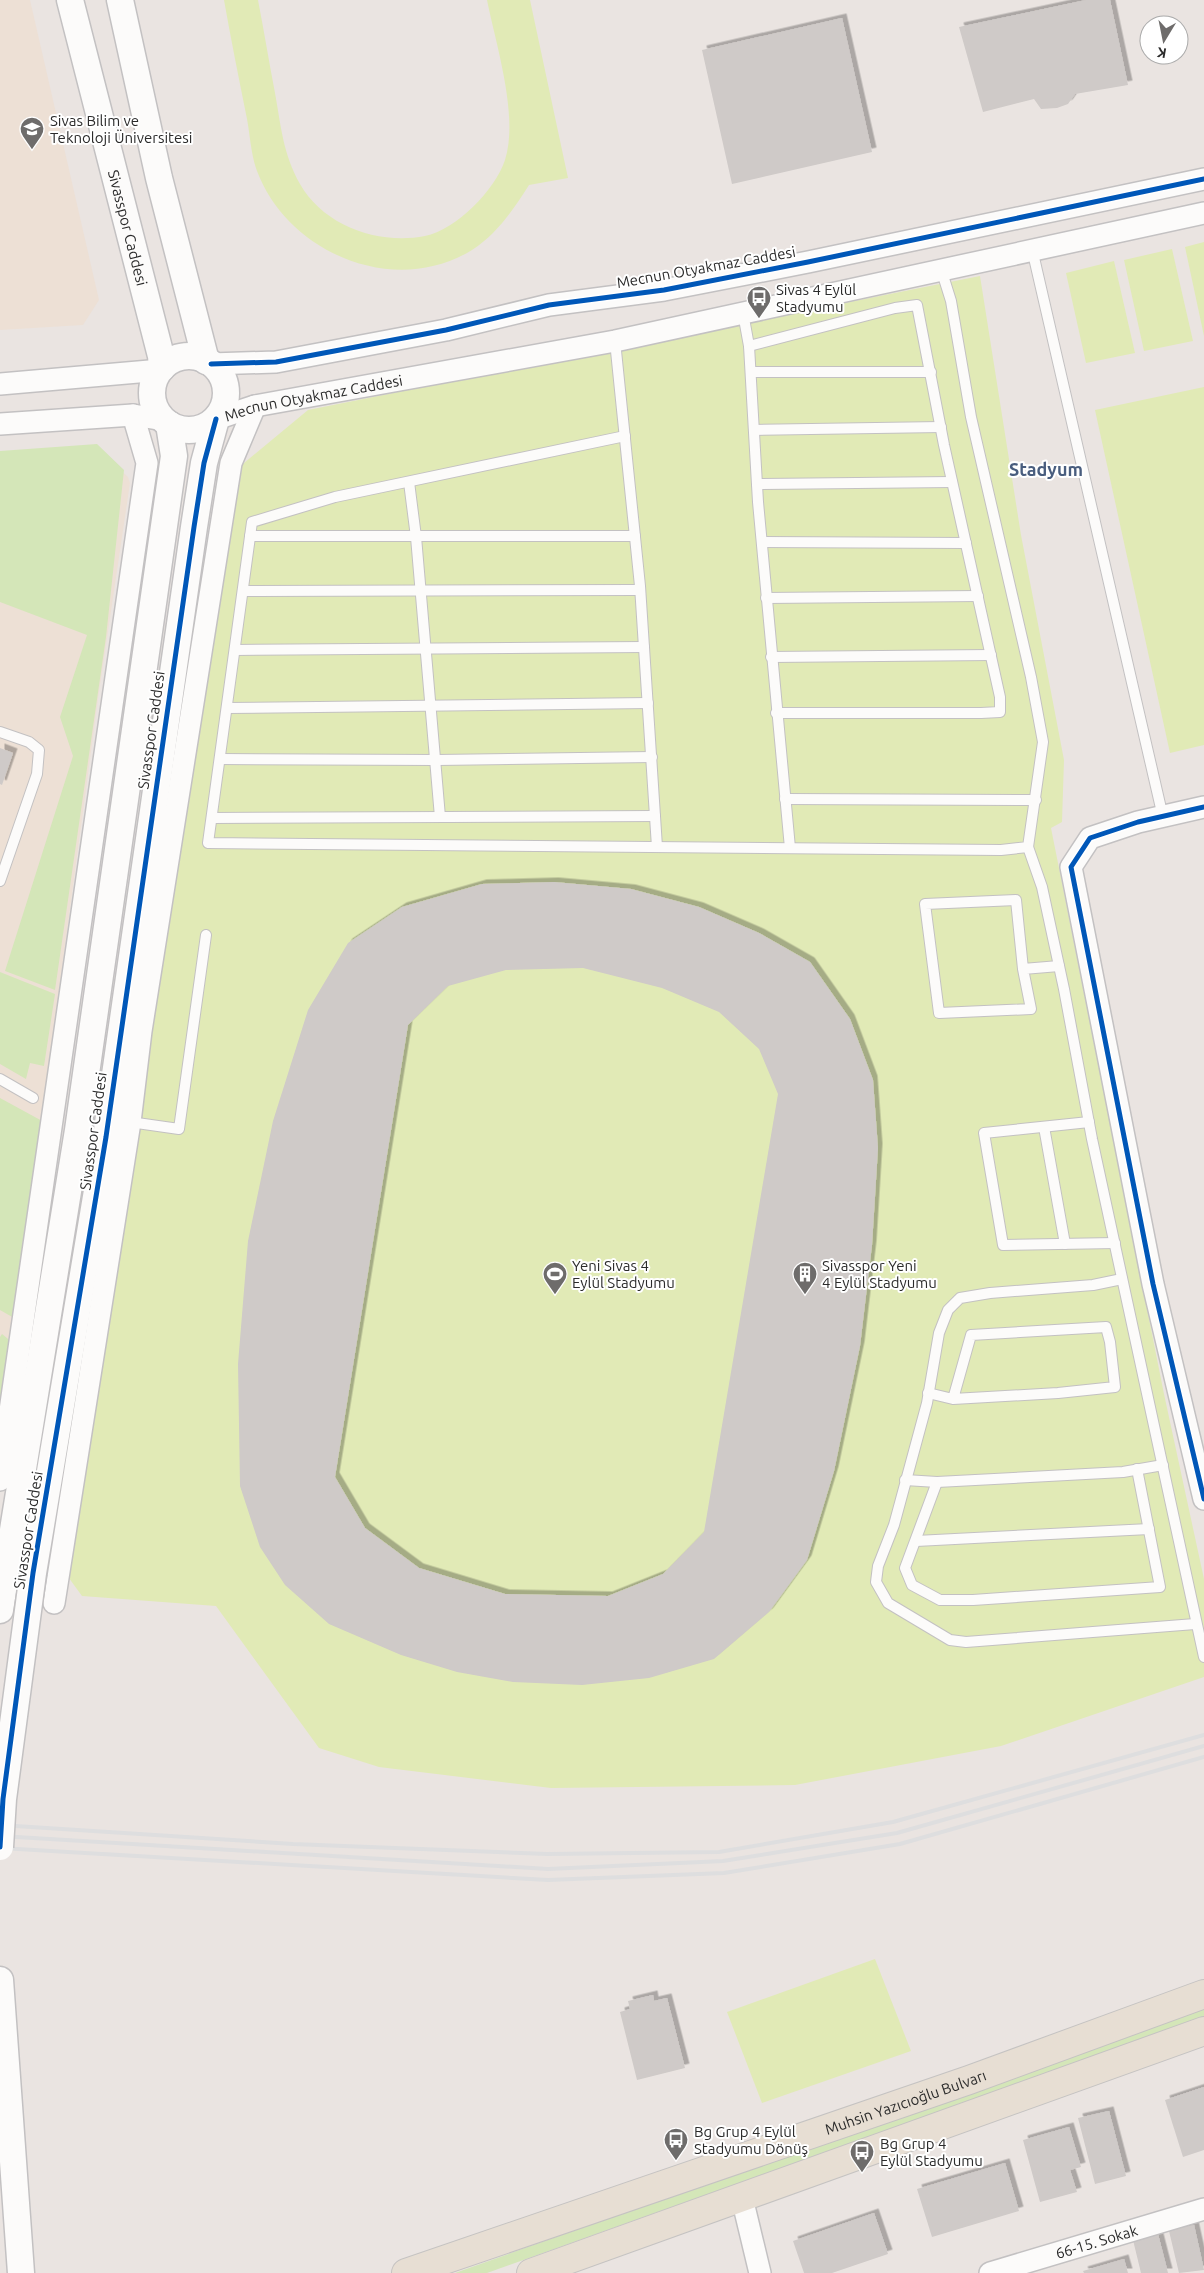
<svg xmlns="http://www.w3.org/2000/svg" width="1204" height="2273" font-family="Ubuntu,sans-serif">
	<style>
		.education { fill: #ede0d5 }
		.green { fill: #d4e6b8 }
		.pitch { fill: #e1eab6 }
		.building { fill: #cfcac8; fill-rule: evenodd; filter: url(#shadow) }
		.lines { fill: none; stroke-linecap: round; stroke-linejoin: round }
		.service-casing { stroke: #c3c1c2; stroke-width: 12 }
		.minor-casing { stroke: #c3c1c2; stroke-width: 24 }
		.tertiary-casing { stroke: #c3c1c2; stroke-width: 29 }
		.primary-casing { stroke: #c5c3c2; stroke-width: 30 }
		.service { stroke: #fcfbfa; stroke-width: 10 }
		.minor { stroke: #fcfbfa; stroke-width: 21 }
		.tertiary { stroke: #fcfbfa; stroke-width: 26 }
		.primary { stroke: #e7ded3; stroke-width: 28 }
		.rail { stroke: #dededf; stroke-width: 4 }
		.tertiary-bridge-casing { stroke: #c3c1c2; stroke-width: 29; stroke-linecap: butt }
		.tertiary-bridge { stroke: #fcfbfa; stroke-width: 26 }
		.cycleway-casing { stroke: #fff; stroke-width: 8 }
		.cycleway { stroke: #0057b8; stroke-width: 5 }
		.labels { text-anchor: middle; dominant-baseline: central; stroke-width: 4; stroke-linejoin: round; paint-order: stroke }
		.poi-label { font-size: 15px; fill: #2b2b2b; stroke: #fff; text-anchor: start }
		.street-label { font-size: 15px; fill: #2b2b2b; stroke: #fff }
		.quarter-label { font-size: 18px; font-weight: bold; fill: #495d7e; stroke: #fff }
	</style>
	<defs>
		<filter id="shadow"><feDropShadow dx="4.5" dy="-4.5" stdDeviation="0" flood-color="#0004"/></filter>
	</defs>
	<rect width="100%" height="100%" fill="#eae4e1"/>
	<g class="education">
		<path d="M 0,0 L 30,0 L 99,300 L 83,325 L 0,330 Z"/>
		<path d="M 96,448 L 128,477 L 130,483 L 98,699 L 0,1433 L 0,454 Z"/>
	</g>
	<g class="green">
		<path d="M 97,444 L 124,470 L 106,637 L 55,990 L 5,971 L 73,756 L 60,717 L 87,635 L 0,602 L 0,451 Z"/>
		<path d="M 0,972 L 55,994 L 44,1066 L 30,1063 L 26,1079 L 0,1064 Z"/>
		<path d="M 0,1098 L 44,1122 L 14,1318 L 0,1310 Z"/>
		<path d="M 2,1334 L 13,1343 L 0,1436 L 0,1337 Z"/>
		<path d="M 1204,2008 L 1204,2017 L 487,2273 L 455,2273 C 704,2184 954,2097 1204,2008 Z"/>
	</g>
	<g class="pitch">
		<path d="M 224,0 L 258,0 C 264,31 269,62 275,93 C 281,126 283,154 300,184 C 324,226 378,245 425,236 C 456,230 495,190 505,160 C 519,116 496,45 487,0 L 530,0 L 568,178 L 529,185 C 513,210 497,234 472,250 C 394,298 288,253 257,171 C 251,155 250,135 247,119 C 239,79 231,40 224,0 Z"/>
		<path d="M 1204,242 L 1204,336 L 1185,247 Z"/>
		<path d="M 1172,249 L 1193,341 L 1144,351 L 1124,260 Z"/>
		<path d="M 1114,261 L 1135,353 L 1086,363 L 1066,273 Z"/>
		<path d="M 980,276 L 1021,535 L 1064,760 L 1062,822 L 1051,828 L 1164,1394 L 1204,1579 L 1204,1677 L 1001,1746 L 795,1785 L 551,1788 L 379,1767 L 319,1748 L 216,1606 L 82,1596 L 66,1574 L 232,473 L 308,410 Z"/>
		<path d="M 1204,387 L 1204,745 L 1170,753 L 1095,410 Z"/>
		<path d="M 875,1959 L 911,2051 L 762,2103 L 727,2012 Z"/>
	</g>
	<g class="building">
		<path d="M 1086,0 L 1110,0 L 1128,85 L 1075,94 L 1068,104 L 1057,108 L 1041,109 L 1034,99 L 983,112 L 959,27 Z"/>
		<path d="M 842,18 L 872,152 L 732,184 L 702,50 Z"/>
		<path d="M 0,748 L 13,753 L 2,785 L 0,784 Z"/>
		<path d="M 554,882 L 631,889 L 699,907 L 759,933 L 810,962 L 850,1019 L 873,1080 L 878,1148 L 872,1245 L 860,1346 L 834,1471 L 807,1560 L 769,1612 L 714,1659 L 649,1678 L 582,1685 L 513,1682 L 457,1672 L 401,1655 L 329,1624 L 285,1585 L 260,1547 L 240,1486 L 238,1364 L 248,1241 L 273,1121 L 308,1010 L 348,943 L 402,907 L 482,884 ZM 583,968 L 662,988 L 719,1012 L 759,1049 L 778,1094 L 704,1532 L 663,1574 L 608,1596 L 505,1594 L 419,1568 L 365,1528 L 335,1477 L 408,1025 L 448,986 L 506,970 Z"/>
		<path d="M 653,1995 L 654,2001 L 667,1998 L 685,2068 L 637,2080 L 620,2012 L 630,2009 L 628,2001 Z"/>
		<path d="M 1204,2087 L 1204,2150 L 1183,2157 L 1165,2100 Z"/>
		<path d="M 1109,2111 L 1126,2176 L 1095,2184 L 1078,2118 Z"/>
		<path d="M 1069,2127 L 1081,2167 L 1070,2170 L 1077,2192 L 1040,2202 L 1023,2140 Z"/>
		<path d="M 1005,2163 L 1019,2211 L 932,2237 L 917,2189 Z"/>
		<path d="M 874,2213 L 888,2254 L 832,2273 L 804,2273 L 793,2241 Z"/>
		<path d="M 1194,2225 L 1204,2270 L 1179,2273 L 1169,2231 Z"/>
		<path d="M 1158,2234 L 1168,2273 L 1141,2273 L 1133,2240 Z"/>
		<path d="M 1124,2259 L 1128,2273 L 1084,2273 L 1083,2271 Z"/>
	</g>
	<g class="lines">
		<defs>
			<g id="service">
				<path d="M 1032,249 L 1163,817"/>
				<path d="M 743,313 L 749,346 L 758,502 L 790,848"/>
				<path d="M 615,341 L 640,586 L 657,847"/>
				<path d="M 749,346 L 895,308 L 917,305 L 944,445 L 1000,697 L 1000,712 L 981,713 L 776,713"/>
				<path d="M 751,372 L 931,372"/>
				<path d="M 754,430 L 941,427"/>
				<path d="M 625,436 L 335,497 L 252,522 L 208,843 L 1001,850 L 1028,847 L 1043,742 L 1031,677 L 971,417 L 951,301 L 941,269"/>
				<path d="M 409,482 L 416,537 L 440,817"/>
				<path d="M 757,484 L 952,482"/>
				<path d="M 250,536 L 635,536"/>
				<path d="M 762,542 L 966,543"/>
				<path d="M 243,591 L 640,590"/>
				<path d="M 766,598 L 978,596"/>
				<path d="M 235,650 L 644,647"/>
				<path d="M 771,657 L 991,655"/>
				<path d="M 227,708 L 648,703"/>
				<path d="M 0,732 L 29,742 L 39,750 L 37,774 L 0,881"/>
				<path d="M 220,759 L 437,760 L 652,757"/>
				<path d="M 785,799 L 1036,800"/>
				<path d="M 212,818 L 655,816"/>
				<path d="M 1028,847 L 1042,887 L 1064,989 L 1092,1139 L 1204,1657"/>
				<path d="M 1023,969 L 1016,900 L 925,904 L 939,1013 L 1031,1009 L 1023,969 L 1059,966"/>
				<path d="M 0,1079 L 33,1098"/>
				<path d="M 130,1122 L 179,1129 L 206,935"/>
				<path d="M 1089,1122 L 984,1133 L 1003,1245 L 1115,1243"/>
				<path d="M 1044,1127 L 1065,1244"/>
				<path d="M 1122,1279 L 1093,1285 L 990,1293 L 960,1298 L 948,1310 L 939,1333 L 927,1403 L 894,1525 L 878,1566 L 876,1582 L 888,1603 L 950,1640 L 966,1642 L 1195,1624"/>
				<path d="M 928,1393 L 953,1399 L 1058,1393 L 1115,1387 L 1110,1342 L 1106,1327 L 971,1335 L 953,1399"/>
				<path d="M 905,1480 L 937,1482 L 1123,1472 L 1163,1465"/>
				<path d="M 937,1482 L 905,1568 L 912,1585 L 940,1600 L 973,1600 L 1160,1587 L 1137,1469"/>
				<path d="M 916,1541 L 1149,1529"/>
			</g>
			<g id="minor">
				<path d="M 211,364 L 276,362 L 446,330 L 549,305 L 664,290 L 808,262 L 1204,179"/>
				<path d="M 0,384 L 161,370"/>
				<path id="s1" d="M 216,419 L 255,406 L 615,341 L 1204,213"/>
				<path d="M 0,424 L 133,415 L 164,420"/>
				<path d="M 1204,807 L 1138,822 L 1090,838 L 1071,867 L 1153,1284 L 1204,1499"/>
				<path d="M 0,1480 L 147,463 L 133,415"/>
				<path d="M 54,1603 L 130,1122 L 141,1031 L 231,463 L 255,406"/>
				<path d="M 742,2198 L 760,2273"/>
				<path id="s2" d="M 990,2273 L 1204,2209"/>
			</g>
			<g id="tertiary">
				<path id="s3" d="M 70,0 L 161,356 L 162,368"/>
				<path d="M 120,0 L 159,178 L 206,361"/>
				<circle cx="189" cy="393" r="37"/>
				<path d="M 33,1573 L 106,1137 L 194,527 L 204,463 L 216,419"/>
				<path d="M 0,1610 L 78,1130 L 174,456 L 169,424"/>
				<path d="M 0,1980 L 21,2273"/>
			</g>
			<g id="primary">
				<path id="s4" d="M 406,2273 L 969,2080 L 1204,1994"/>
				<path d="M 531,2273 L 1204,2031"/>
			</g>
		</defs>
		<use href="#service" class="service-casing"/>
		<use href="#minor" class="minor-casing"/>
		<use href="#tertiary" class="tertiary-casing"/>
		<use href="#primary" class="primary-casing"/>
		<use href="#service" class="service"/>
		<use href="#minor" class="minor"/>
		<use href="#tertiary" class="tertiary"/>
		<use href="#primary" class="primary"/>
		<g class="rail">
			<path d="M 0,1825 L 293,1844 L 547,1854 L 719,1852 L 893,1822 L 1204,1735"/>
			<path d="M 0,1836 L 548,1869 L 723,1861 L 897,1833 L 1204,1746"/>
			<path d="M 0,1848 L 548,1880 L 724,1873 L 900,1844 L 1204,1757"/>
		</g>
		<defs>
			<path id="tertiary-bridge" d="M 0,1847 L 3,1799 L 33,1573"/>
		</defs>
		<use href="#tertiary-bridge" class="tertiary-bridge-casing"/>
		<use href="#tertiary-bridge" class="tertiary-bridge"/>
		<defs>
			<g id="cycleway">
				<path d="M 211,364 L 276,362 L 446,330 L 549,305 L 664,290 L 808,262 L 1204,179"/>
				<path d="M 1204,807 L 1138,822 L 1090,838 L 1071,867 L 1153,1284 L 1204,1499"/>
				<path d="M 0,1847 L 3,1799 L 33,1573 L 106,1137 L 194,527 L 204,463 L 216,419"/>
			</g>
		</defs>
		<use href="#cycleway" class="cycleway-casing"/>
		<use href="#cycleway" class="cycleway"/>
	</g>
	<defs>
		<symbol id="university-pin" viewBox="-11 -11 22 30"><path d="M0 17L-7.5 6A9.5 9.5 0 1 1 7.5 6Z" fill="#6e6c6b" stroke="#fff"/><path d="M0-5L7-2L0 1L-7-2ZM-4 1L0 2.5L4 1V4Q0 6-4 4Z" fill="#fff"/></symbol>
		<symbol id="bus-pin" viewBox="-11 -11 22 30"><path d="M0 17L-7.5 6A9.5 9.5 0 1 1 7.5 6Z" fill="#6e6c6b" stroke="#fff"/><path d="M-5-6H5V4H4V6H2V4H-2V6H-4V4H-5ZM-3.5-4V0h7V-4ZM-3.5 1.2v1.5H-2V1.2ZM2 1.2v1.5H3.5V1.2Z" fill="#fff"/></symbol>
		<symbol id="stadium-pin" viewBox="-11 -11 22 30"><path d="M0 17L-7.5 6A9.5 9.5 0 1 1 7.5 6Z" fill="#6e6c6b" stroke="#fff"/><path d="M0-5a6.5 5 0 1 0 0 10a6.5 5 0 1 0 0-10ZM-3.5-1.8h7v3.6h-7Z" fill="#fff"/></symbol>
		<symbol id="building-pin" viewBox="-11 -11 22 30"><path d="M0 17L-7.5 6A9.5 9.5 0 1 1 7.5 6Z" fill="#6e6c6b" stroke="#fff"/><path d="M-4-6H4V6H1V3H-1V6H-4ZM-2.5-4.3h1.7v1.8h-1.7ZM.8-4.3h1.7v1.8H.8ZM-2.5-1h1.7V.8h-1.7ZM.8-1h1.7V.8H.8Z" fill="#fff"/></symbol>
	</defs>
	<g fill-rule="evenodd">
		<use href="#university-pin" x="18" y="115" width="28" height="38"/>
		<use href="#bus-pin" x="745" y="284" width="28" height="38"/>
		<use href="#stadium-pin" x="541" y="1260" width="28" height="38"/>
		<use href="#building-pin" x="791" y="1260" width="28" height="38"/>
		<use href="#bus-pin" x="662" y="2126" width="28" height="38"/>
		<use href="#bus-pin" x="848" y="2138" width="28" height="38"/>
	</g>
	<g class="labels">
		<g class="poi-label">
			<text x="50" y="120">Sivas Bilim ve<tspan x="50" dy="17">Teknoloji Üniversitesi</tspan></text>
			<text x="776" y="289">Sivas 4 Eylül<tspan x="776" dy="17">Stadyumu</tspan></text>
			<text x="572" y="1265">Yeni Sivas 4<tspan x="572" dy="17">Eylül Stadyumu</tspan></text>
			<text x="822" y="1265">Sivasspor Yeni<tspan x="822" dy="17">4 Eylül Stadyumu</tspan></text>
			<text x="694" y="2131">Bg Grup 4 Eylül<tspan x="694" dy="17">Stadyumu Dönüş</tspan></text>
			<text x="880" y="2143">Bg Grup 4<tspan x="880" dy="17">Eylül Stadyumu</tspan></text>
		</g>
		<g class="street-label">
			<text stroke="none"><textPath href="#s3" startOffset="235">Sivasspor Caddesi</textPath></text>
			<text transform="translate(706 267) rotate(-10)">Mecnun Otyakmaz Caddesi</text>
			<text stroke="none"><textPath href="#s1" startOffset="100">Mecnun Otyakmaz Caddesi</textPath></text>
			<text transform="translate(151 730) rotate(-82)">Sivasspor Caddesi</text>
			<text transform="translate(93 1131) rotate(-82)">Sivasspor Caddesi</text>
			<text transform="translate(28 1530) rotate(-81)">Sivasspor Caddesi</text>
			<text stroke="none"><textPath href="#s4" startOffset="528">Muhsin Yazıcıoğlu Bulvarı</textPath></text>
			<text stroke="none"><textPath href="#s2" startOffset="111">66-15. Sokak</textPath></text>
		</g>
		<g class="quarter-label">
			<text x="1046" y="469">Stadyum</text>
		</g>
	</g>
	<g transform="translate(1164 40) rotate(190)"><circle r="24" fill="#ffffff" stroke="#aaaaaa"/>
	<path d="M0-4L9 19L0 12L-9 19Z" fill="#6e6c6b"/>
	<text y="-8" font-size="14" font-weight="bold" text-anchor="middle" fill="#2b2b2b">K</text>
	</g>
</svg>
